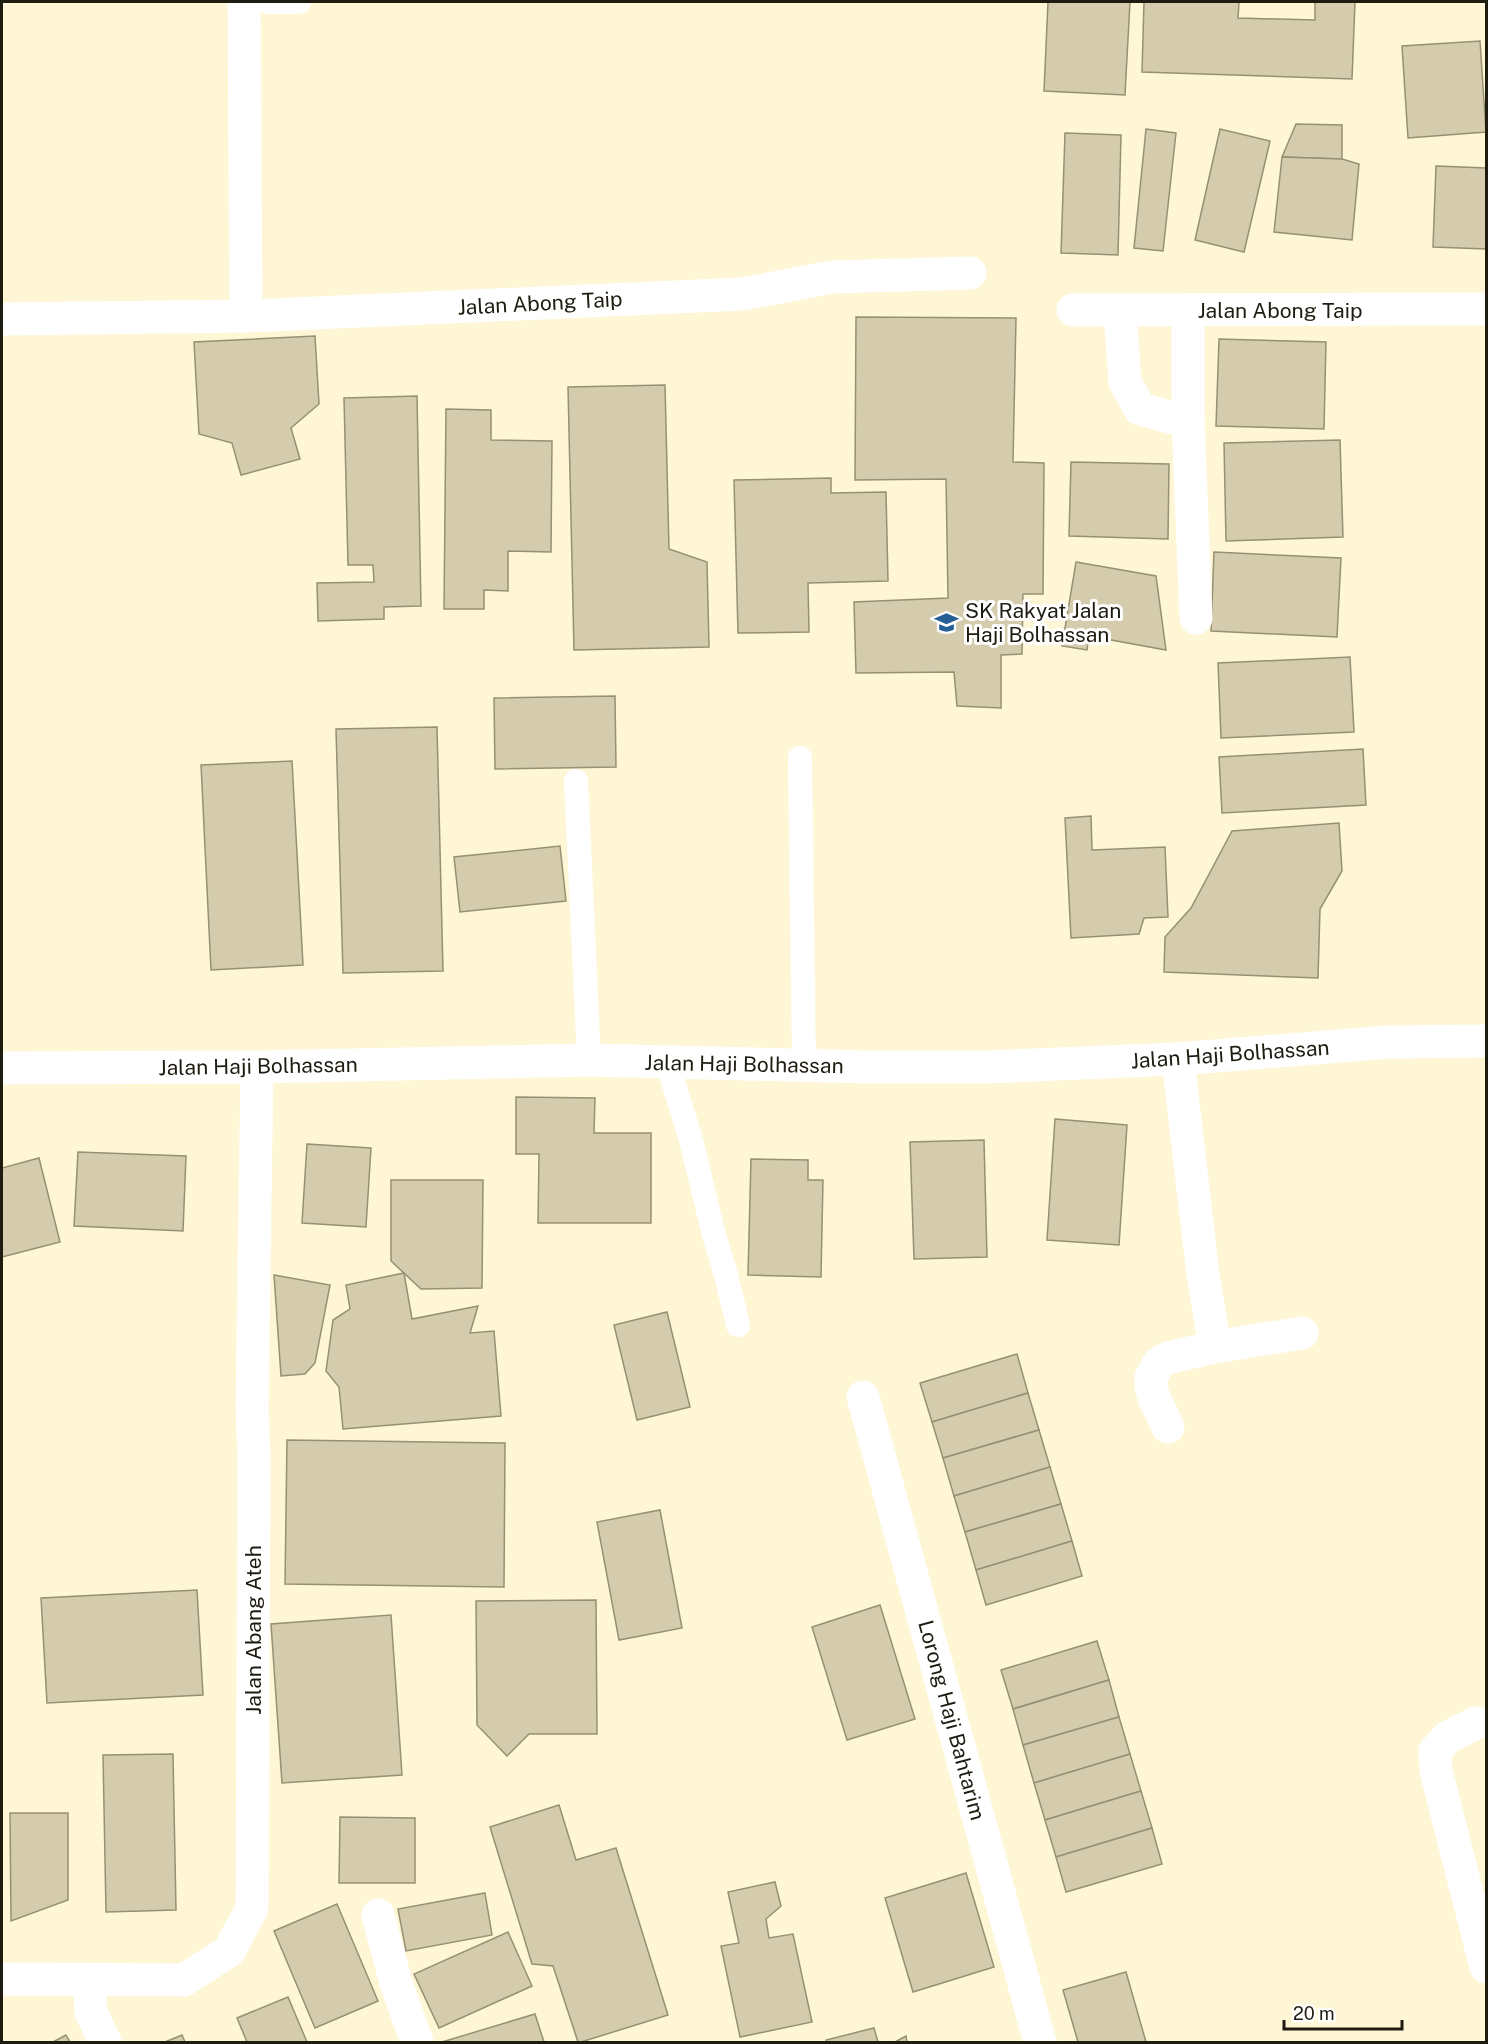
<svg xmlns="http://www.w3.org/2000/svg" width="1488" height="2044" font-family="'Public Sans',sans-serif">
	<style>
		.building { fill: #d4ccac; stroke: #989072; stroke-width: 1.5 }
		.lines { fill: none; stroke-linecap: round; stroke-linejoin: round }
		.service { stroke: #fff; stroke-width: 24 }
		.minor { stroke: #fff; stroke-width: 33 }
		.labels { text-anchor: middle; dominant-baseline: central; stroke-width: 6; stroke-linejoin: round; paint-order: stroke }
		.street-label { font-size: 21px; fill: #1e1b10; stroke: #fff }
		.poi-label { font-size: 21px; fill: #1e1b10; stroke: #fff; text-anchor: start }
	</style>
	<rect width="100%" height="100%" fill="#fef6d5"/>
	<g class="building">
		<path d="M 1048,2 L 1130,2 L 1125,95 L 1044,91 Z"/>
		<path d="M 1144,2 L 1239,2 L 1238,18 L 1315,20 L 1315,2 L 1355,2 L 1352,79 L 1142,72 Z"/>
		<path d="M 1480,41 L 1486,132 L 1408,138 L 1402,46 Z"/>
		<path d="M 1296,124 L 1342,125 L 1342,159 L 1282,157 Z"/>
		<path d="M 1146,129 L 1176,133 L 1163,251 L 1134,248 Z"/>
		<path d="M 1220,129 L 1270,141 L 1244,252 L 1195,240 Z"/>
		<path d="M 1065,133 L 1121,135 L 1118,255 L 1061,253 Z"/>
		<path d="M 1282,157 L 1342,159 L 1359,164 L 1352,240 L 1274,232 Z"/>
		<path d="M 1436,166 L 1486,168 L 1486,249 L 1433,247 Z"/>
		<path d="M 856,317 L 1016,318 L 1013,462 L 1044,463 L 1043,594 L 1023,594 L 1022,654 L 1001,655 L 1001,708 L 957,706 L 954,672 L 856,673 L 854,602 L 948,598 L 946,479 L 855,480 Z"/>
		<path d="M 315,336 L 319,404 L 291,428 L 300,459 L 241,475 L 232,443 L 199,434 L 194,342 Z"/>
		<path d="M 1219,339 L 1326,342 L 1324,429 L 1216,426 Z"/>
		<path d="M 665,385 L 669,549 L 707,562 L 709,647 L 574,650 L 568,387 Z"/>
		<path d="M 417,396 L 421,606 L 384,607 L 384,619 L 318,621 L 317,583 L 374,582 L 373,565 L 348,565 L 344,398 Z"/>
		<path d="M 446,409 L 491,410 L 491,440 L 552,441 L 551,552 L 508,551 L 508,591 L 484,590 L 484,609 L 444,609 Z"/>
		<path d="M 1340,440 L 1343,537 L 1226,541 L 1224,443 Z"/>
		<path d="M 1071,462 L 1169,464 L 1168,539 L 1069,536 Z"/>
		<path d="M 831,478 L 831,493 L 886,492 L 888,581 L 808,583 L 809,632 L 738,633 L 734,480 Z"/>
		<path d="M 1214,552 L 1341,558 L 1337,637 L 1211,631 Z"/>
		<path d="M 1076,562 L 1156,576 L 1166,650 L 1089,636 L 1087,650 L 1062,646 Z"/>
		<path d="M 1350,657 L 1354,732 L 1221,738 L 1218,663 Z"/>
		<path d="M 615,696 L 616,767 L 495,769 L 494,698 Z"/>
		<path d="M 437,727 L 443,971 L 343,973 L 336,729 Z"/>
		<path d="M 1363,749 L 1366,805 L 1222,813 L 1219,757 Z"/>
		<path d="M 292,761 L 303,965 L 211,970 L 201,765 Z"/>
		<path d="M 1091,816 L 1092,850 L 1165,847 L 1168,917 L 1144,918 L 1139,934 L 1071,938 L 1065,818 Z"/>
		<path d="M 1339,823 L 1342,871 L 1320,909 L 1318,978 L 1164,972 L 1165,937 L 1191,908 L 1232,831 Z"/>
		<path d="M 560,846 L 566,901 L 460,912 L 454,857 Z"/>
		<path d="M 516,1097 L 595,1098 L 594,1133 L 651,1133 L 651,1223 L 538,1223 L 539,1154 L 516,1154 Z"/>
		<path d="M 1055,1119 L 1127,1125 L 1119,1245 L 1047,1240 Z"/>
		<path d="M 984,1140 L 987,1257 L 914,1259 L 910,1142 Z"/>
		<path d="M 307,1144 L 371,1148 L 366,1227 L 302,1223 Z"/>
		<path d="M 78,1152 L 186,1156 L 183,1231 L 74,1226 Z"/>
		<path d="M 39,1158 L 60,1242 L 2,1257 L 2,1168 Z"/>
		<path d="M 751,1159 L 808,1160 L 808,1180 L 823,1180 L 821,1277 L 748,1275 Z"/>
		<path d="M 391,1180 L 483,1180 L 482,1288 L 421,1289 L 391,1261 Z"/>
		<path d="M 404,1273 L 412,1319 L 478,1306 L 470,1333 L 494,1331 L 501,1416 L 343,1429 L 339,1387 L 326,1371 L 333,1320 L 350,1309 L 346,1285 Z"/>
		<path d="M 274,1275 L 330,1285 L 315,1363 L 305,1374 L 281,1376 Z"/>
		<path d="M 667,1312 L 690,1407 L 637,1420 L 614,1325 Z"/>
		<path d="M 1017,1354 L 1028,1393 L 932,1422 L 920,1383 Z"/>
		<path d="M 1028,1393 L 1039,1430 L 943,1458 L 932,1422 Z"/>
		<path d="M 1039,1430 L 1050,1467 L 954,1496 L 943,1458 Z"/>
		<path d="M 287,1440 L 505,1443 L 504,1587 L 285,1584 Z"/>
		<path d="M 1050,1467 L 1061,1504 L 965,1532 L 954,1496 Z"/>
		<path d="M 1061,1504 L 1072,1541 L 976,1570 L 965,1532 Z"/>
		<path d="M 660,1510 L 682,1628 L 619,1640 L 597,1522 Z"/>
		<path d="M 1072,1541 L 1082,1576 L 986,1605 L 976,1570 Z"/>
		<path d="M 197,1590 L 203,1695 L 47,1703 L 41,1598 Z"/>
		<path d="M 596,1600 L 597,1734 L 529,1734 L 507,1756 L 477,1725 L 476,1601 Z"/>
		<path d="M 880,1605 L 915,1719 L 847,1740 L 812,1627 Z"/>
		<path d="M 391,1615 L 402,1775 L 282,1783 L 271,1624 Z"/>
		<path d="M 1097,1641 L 1109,1680 L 1013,1709 L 1001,1670 Z"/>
		<path d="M 1109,1680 L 1119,1717 L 1023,1745 L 1013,1709 Z"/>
		<path d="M 1119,1717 L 1130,1754 L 1034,1783 L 1023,1745 Z"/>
		<path d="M 173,1754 L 176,1910 L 106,1912 L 103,1755 Z"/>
		<path d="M 1130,1754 L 1141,1791 L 1045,1820 L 1034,1783 Z"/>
		<path d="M 1141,1791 L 1152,1828 L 1056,1857 L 1045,1820 Z"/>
		<path d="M 559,1805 L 576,1860 L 616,1848 L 668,2015 L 581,2042 L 578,2042 L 553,1966 L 532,1964 L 490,1827 Z"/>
		<path d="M 10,1813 L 68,1813 L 68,1900 L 11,1921 Z"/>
		<path d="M 340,1817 L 415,1818 L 415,1883 L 339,1883 Z"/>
		<path d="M 1152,1828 L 1162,1864 L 1066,1892 L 1056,1857 Z"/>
		<path d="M 966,1873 L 994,1967 L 913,1992 L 885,1898 Z"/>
		<path d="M 775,1882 L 781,1906 L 766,1919 L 769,1938 L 793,1934 L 812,2022 L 740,2037 L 721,1946 L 739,1943 L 728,1892 Z"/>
		<path d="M 485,1893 L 492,1935 L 406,1951 L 398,1909 Z"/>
		<path d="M 337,1904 L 378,2001 L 315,2028 L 274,1931 Z"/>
		<path d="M 508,1932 L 532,1986 L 439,2028 L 414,1974 Z"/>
		<path d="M 1126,1972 L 1146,2042 L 1078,2042 L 1063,1990 Z"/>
		<path d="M 288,1997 L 307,2042 L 247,2042 L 237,2018 Z"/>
		<path d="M 535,2014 L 544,2042 L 442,2042 Z"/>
		<path d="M 874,2028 L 878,2042 L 826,2042 L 826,2040 Z"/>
		<path d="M 66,2035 L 70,2042 L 53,2042 Z"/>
		<path d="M 182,2035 L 185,2042 L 165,2042 Z"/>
		<path d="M 906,2036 L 907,2042 L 895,2042 Z"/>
	</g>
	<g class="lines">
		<g class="service">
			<path d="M 268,2 L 299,2"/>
			<path d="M 800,758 L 804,1065"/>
			<path d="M 576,781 L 589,1060"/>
			<path d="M 667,1062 L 691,1140 L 714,1235 L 726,1275 L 738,1325"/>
		</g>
		<g class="minor">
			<path d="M 244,2 L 246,316"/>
			<path d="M 1073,310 L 1486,309"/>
			<path d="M 1120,310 L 1125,382 L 1140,409 L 1170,417 L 1188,419"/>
			<path d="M 1188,310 L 1188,419 L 1196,618"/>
			<path d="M 2,319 L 246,316 L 743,294 L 832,277 L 970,273"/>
			<path d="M 1178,1059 L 1203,1275 L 1215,1347"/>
			<path d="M 2,1068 L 257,1067 L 589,1060 L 869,1067 L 988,1067 L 1178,1059 L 1389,1042 L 1486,1041"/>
			<path d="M 863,1397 L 1040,2042"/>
			<path d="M 1168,1427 L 1154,1398 L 1151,1387 L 1151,1377 L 1159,1363 L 1167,1358 L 1215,1347 L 1302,1333"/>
			<path d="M 1476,1723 L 1448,1737 L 1435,1751 L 1436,1771 L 1486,1967"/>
			<path d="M 378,1915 L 396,1983 L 417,2042"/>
			<path d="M 2,1979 L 184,1980 L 229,1951 L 252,1908 L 254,1459 L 252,1409 L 257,1067"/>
			<path d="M 89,1980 L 91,2012 L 105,2042"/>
		</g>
	</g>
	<defs>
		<symbol id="school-bare" viewBox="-9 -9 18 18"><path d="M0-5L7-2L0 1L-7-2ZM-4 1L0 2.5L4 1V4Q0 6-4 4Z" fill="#255f96" stroke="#fff" stroke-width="2.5" paint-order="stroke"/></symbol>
	</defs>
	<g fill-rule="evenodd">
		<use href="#school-bare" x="930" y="606" width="33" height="33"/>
	</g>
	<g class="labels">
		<g class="street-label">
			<text transform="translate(540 303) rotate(-3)">Jalan Abong Taip</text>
			<text x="1280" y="310">Jalan Abong Taip</text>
			<text transform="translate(1230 1054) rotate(-4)">Jalan Haji Bolhassan</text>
			<text transform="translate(744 1064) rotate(1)">Jalan Haji Bolhassan</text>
			<text transform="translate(258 1066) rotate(-1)">Jalan Haji Bolhassan</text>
			<text transform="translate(253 1630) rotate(-90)">Jalan Abang Ateh</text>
			<text transform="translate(952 1720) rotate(75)">Lorong Haji Bahtarim</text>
		</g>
		<g class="poi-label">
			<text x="965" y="610">SK Rakyat Jalan<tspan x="965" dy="24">Haji Bolhassan</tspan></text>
		</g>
	</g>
	<rect width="1488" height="2044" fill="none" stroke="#1e1b10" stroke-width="6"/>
	<path d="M1284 2020v9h118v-9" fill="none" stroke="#1e1b10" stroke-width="3"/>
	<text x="1293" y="2020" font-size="18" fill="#1e1b10" stroke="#ffffff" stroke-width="4.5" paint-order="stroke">20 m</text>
</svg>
